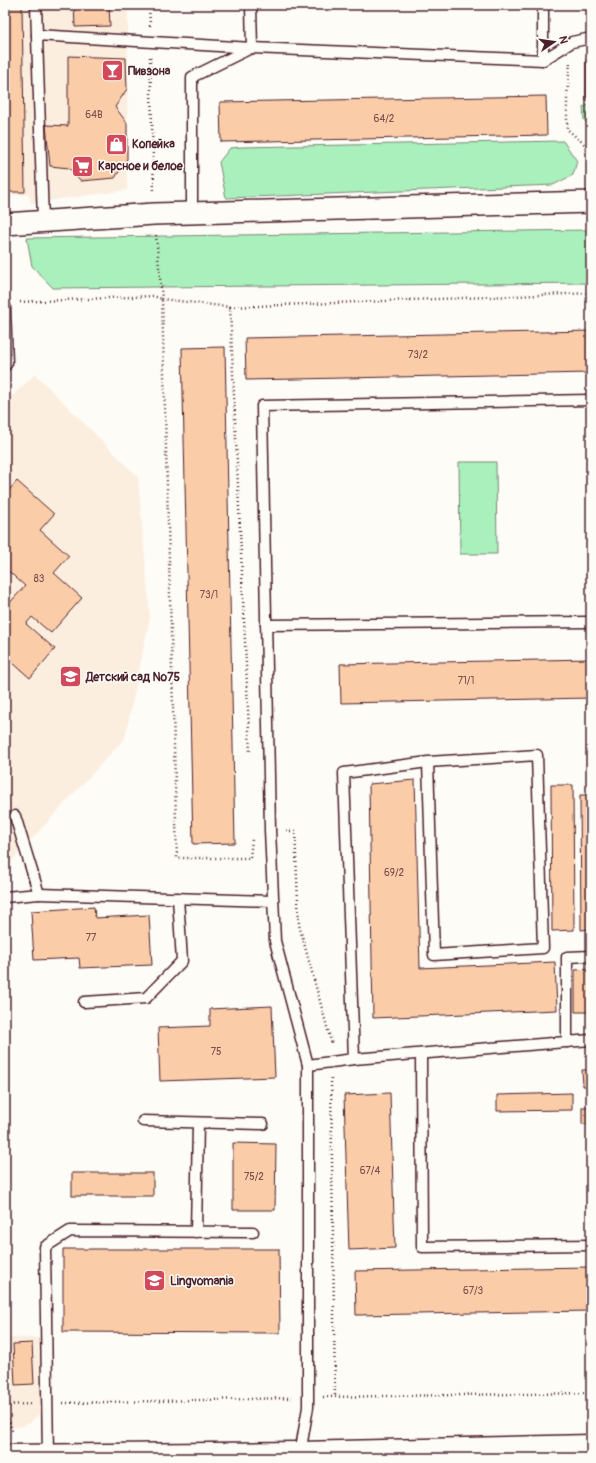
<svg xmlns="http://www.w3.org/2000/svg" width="596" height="1463" font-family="Pangolin,sans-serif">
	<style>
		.built { fill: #fceedf }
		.green { fill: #aaf0bc; stroke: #7a8874 }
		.building { fill: #facda8; stroke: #4a1f2b }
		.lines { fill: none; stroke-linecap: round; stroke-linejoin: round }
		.service-casing { stroke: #4a1f2b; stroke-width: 13 }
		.minor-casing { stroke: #4a1f2b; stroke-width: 24 }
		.tertiary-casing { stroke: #4a1f2b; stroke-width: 25 }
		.path { stroke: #4a1f2b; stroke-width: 2.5; stroke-dasharray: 1 3; stroke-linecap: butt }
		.service { stroke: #fdfcf7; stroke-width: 10 }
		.minor { stroke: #fdfcf7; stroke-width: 21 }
		.tertiary { stroke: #fdfcf7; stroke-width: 22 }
		.labels { text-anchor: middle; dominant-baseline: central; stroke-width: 3; stroke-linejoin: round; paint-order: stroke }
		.number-label { font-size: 10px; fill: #764a4a }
		.poi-label { font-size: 12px; font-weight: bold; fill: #4a1f2b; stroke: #fdfcf7; text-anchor: start }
	</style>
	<rect width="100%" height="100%" fill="#fdfcf7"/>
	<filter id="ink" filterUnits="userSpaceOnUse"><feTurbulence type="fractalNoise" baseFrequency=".025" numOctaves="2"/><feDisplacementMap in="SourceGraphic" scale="8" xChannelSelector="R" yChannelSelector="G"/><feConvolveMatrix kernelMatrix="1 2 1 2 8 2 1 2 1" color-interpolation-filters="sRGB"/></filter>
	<g filter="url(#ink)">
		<g class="built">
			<path d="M 5,5 L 128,5 L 127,190 L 31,203 L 29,195 L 5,195 Z"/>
			<path d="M 35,374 L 138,477 L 150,617 L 125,738 L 5,868 L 5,403 Z"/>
			<path d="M 5,1338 L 40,1338 L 43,1405 L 41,1412 L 30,1423 L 19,1427 L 5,1428 Z"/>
		</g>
		<g class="green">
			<path d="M 591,104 L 591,128 L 584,120 L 583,107 Z"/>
			<path d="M 563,141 L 577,161 L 573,175 L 553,185 L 226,198 L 219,162 L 230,148 L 242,147 Z"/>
			<path d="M 591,230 L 591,283 L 53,288 L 32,266 L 27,238 Z"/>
			<path d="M 459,462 L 496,462 L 497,554 L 460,554 Z"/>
		</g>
		<g class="building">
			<path d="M 5,5 L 22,5 L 25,192 L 5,192 Z"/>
			<path d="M 74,5 L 109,5 L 110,26 L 75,27 Z"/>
			<path d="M 68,56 L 126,58 L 127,89 L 115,107 L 127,123 L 127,159 L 115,178 L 81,181 L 69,168 L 50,166 L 46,125 L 68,126 Z"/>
			<rect x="586" y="60" width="5" height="40"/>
			<path d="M 546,96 L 547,135 L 221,142 L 220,102 Z"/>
			<path d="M 591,331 L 591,373 L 246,380 L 245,338 Z"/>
			<path d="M 225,347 L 235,843 L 193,844 L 182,348 Z"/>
			<path d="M 17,481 L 54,514 L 40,530 L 69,556 L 54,573 L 82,598 L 51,633 L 32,617 L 26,624 L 55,649 L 30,678 L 5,656 L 5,606 L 6,607 L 25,586 L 5,568 L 5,535 L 7,533 L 5,531 L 5,495 Z"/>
			<path d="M 591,659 L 591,698 L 341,703 L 340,664 Z"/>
			<path d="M 415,780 L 420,968 L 555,962 L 557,1010 L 373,1018 L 369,784 Z"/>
			<path d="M 551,785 L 573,785 L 574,930 L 552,931 Z"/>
			<path d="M 580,795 L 591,795 L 591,929 L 581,930 Z"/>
			<path d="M 94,907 L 95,918 L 149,915 L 152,965 L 80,968 L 79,958 L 34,960 L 31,911 Z"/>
			<path d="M 591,969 L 591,1012 L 575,1012 L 575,970 Z"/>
			<path d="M 272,1006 L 275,1077 L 160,1081 L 158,1028 L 210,1026 L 210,1009 Z"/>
			<path d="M 582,1070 L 591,1070 L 591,1086 L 583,1086 Z"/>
			<path d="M 390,1093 L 395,1248 L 349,1250 L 344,1095 Z"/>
			<path d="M 572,1093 L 572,1110 L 497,1111 L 497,1095 Z"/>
			<rect x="582" y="1107" width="9" height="17"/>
			<path d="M 233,1143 L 276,1144 L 275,1210 L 233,1210 Z"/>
			<rect x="72" y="1173" width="81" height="23"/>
			<path d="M 63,1249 L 279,1249 L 280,1333 L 63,1332 Z"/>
			<path d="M 591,1267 L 591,1311 L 356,1315 L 355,1271 Z"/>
			<path d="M 32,1343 L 34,1384 L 15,1385 L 13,1344 Z"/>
		</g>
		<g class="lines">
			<defs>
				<g id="service">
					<path d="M 36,5 L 43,221"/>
					<path d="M 251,5 L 252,48 L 543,60 L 543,5"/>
					<path d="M 37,35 L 252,48"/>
					<path d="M 543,60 L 572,42 L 591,38"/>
					<path d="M 192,213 L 192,77 L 251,48"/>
					<path d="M 5,306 L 7,363 L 5,366"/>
					<path d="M 266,625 L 591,622"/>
					<path d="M 39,894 L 272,901"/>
					<path d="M 5,897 L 39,894 L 15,816"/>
					<path d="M 84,1002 L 146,998 L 182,961 L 178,898"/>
					<path d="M 567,1042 L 567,957 L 591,956"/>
					<path d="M 421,1054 L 422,1247 L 591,1245"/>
					<path d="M 354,1059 L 344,773 L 428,762 L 434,955 L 543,948 L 537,755 L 428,762"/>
					<path d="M 308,1065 L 354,1059 L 591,1040"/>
					<path d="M 143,1121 L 263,1124"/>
					<path d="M 196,1232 L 198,1123"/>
					<path d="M 300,1454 L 308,1407 L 308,1065 L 275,941 L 270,830 L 262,406 L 591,400"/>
					<path d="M 48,1456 L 45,1247 L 70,1231 L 253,1232"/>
				</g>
				<path id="minor" d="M 5,224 L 154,214 L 591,202"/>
				<path id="tertiary" d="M 5,1456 L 300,1453 L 591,1446"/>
			</defs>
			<use href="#service" class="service-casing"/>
			<use href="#minor" class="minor-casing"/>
			<use href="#tertiary" class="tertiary-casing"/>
			<g class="path">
				<path d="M 149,5 L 150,26"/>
				<path d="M 150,57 L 154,192"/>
				<path d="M 570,63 L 567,96 L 567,129 L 591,150"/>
				<path d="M 156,235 L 162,299 L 230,307 L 250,753"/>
				<path d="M 20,302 L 153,296 L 162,299 L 177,858 L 250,858 L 252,839"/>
				<path d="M 230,307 L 591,293"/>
				<path d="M 286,831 L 295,831 L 299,925 L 332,1045"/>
				<path d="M 331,1078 L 335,1397"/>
				<path d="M 323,1397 L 591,1393"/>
				<path d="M 63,1403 L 292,1398"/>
				<path d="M 5,1405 L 30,1404"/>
				<path d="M 5,1411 L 13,1433"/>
			</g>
			<use href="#service" class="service"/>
			<use href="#minor" class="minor"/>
			<use href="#tertiary" class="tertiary"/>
		</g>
	</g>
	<defs>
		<symbol id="bar-square" viewBox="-11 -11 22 22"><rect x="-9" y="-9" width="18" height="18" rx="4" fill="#d1495b" stroke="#fdfcf7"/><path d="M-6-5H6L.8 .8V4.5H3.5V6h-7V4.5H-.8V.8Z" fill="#fff"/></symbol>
		<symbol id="shop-square" viewBox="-11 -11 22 22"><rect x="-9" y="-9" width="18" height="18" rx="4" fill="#d1495b" stroke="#fdfcf7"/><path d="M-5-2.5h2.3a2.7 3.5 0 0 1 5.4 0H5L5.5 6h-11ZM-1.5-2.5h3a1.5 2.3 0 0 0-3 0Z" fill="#fff"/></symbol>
		<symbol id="supermarket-square" viewBox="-11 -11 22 22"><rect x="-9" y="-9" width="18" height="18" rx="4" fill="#d1495b" stroke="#fdfcf7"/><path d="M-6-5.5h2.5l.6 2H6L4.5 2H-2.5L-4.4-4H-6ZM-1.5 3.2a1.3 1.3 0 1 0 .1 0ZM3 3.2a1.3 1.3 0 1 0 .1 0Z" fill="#fff"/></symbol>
		<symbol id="school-square" viewBox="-11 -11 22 22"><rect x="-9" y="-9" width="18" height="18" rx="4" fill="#d1495b" stroke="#fdfcf7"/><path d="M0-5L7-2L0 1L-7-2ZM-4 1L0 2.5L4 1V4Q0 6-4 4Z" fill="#fff"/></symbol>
	</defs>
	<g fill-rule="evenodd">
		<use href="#bar-square" x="100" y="58" width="25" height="25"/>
		<use href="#shop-square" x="104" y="132" width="25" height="25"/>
		<use href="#supermarket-square" x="70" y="154" width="25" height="25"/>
		<use href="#school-square" x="58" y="664" width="25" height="25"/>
		<use href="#school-square" x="142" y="1268" width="25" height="25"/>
	</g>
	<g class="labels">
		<g class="number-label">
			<text x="94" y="115">64В</text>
			<text x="384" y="119">64/2</text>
			<text x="418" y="355">73/2</text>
			<text x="39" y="579">83</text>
			<text x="209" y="595">73/1</text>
			<text x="466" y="681">71/1</text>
			<text x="394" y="873">69/2</text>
			<text x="91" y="938">77</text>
			<text x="216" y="1052">75</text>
			<text x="370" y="1171">67/4</text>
			<text x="254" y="1177">75/2</text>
			<text x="473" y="1291">67/3</text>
		</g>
		<g class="poi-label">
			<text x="128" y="71">Пивзона</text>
			<text x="132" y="144">Копейка</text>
			<text x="98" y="166">Карсное и белое</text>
			<text x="86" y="677">Детский сад №75</text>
			<text x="170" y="1281">Lingvomania</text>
		</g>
	</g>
	<rect width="596" height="1463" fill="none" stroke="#fdfcf7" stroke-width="20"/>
	<rect x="10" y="10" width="576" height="1443" fill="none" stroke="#4a1f2b" stroke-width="1.5" filter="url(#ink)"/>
	<g transform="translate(554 42) rotate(77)" stroke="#fdfcf7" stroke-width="3" paint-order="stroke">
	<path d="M0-3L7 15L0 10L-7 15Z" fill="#4a1f2b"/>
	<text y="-6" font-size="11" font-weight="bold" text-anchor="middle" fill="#4a1f2b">N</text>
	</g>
</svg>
